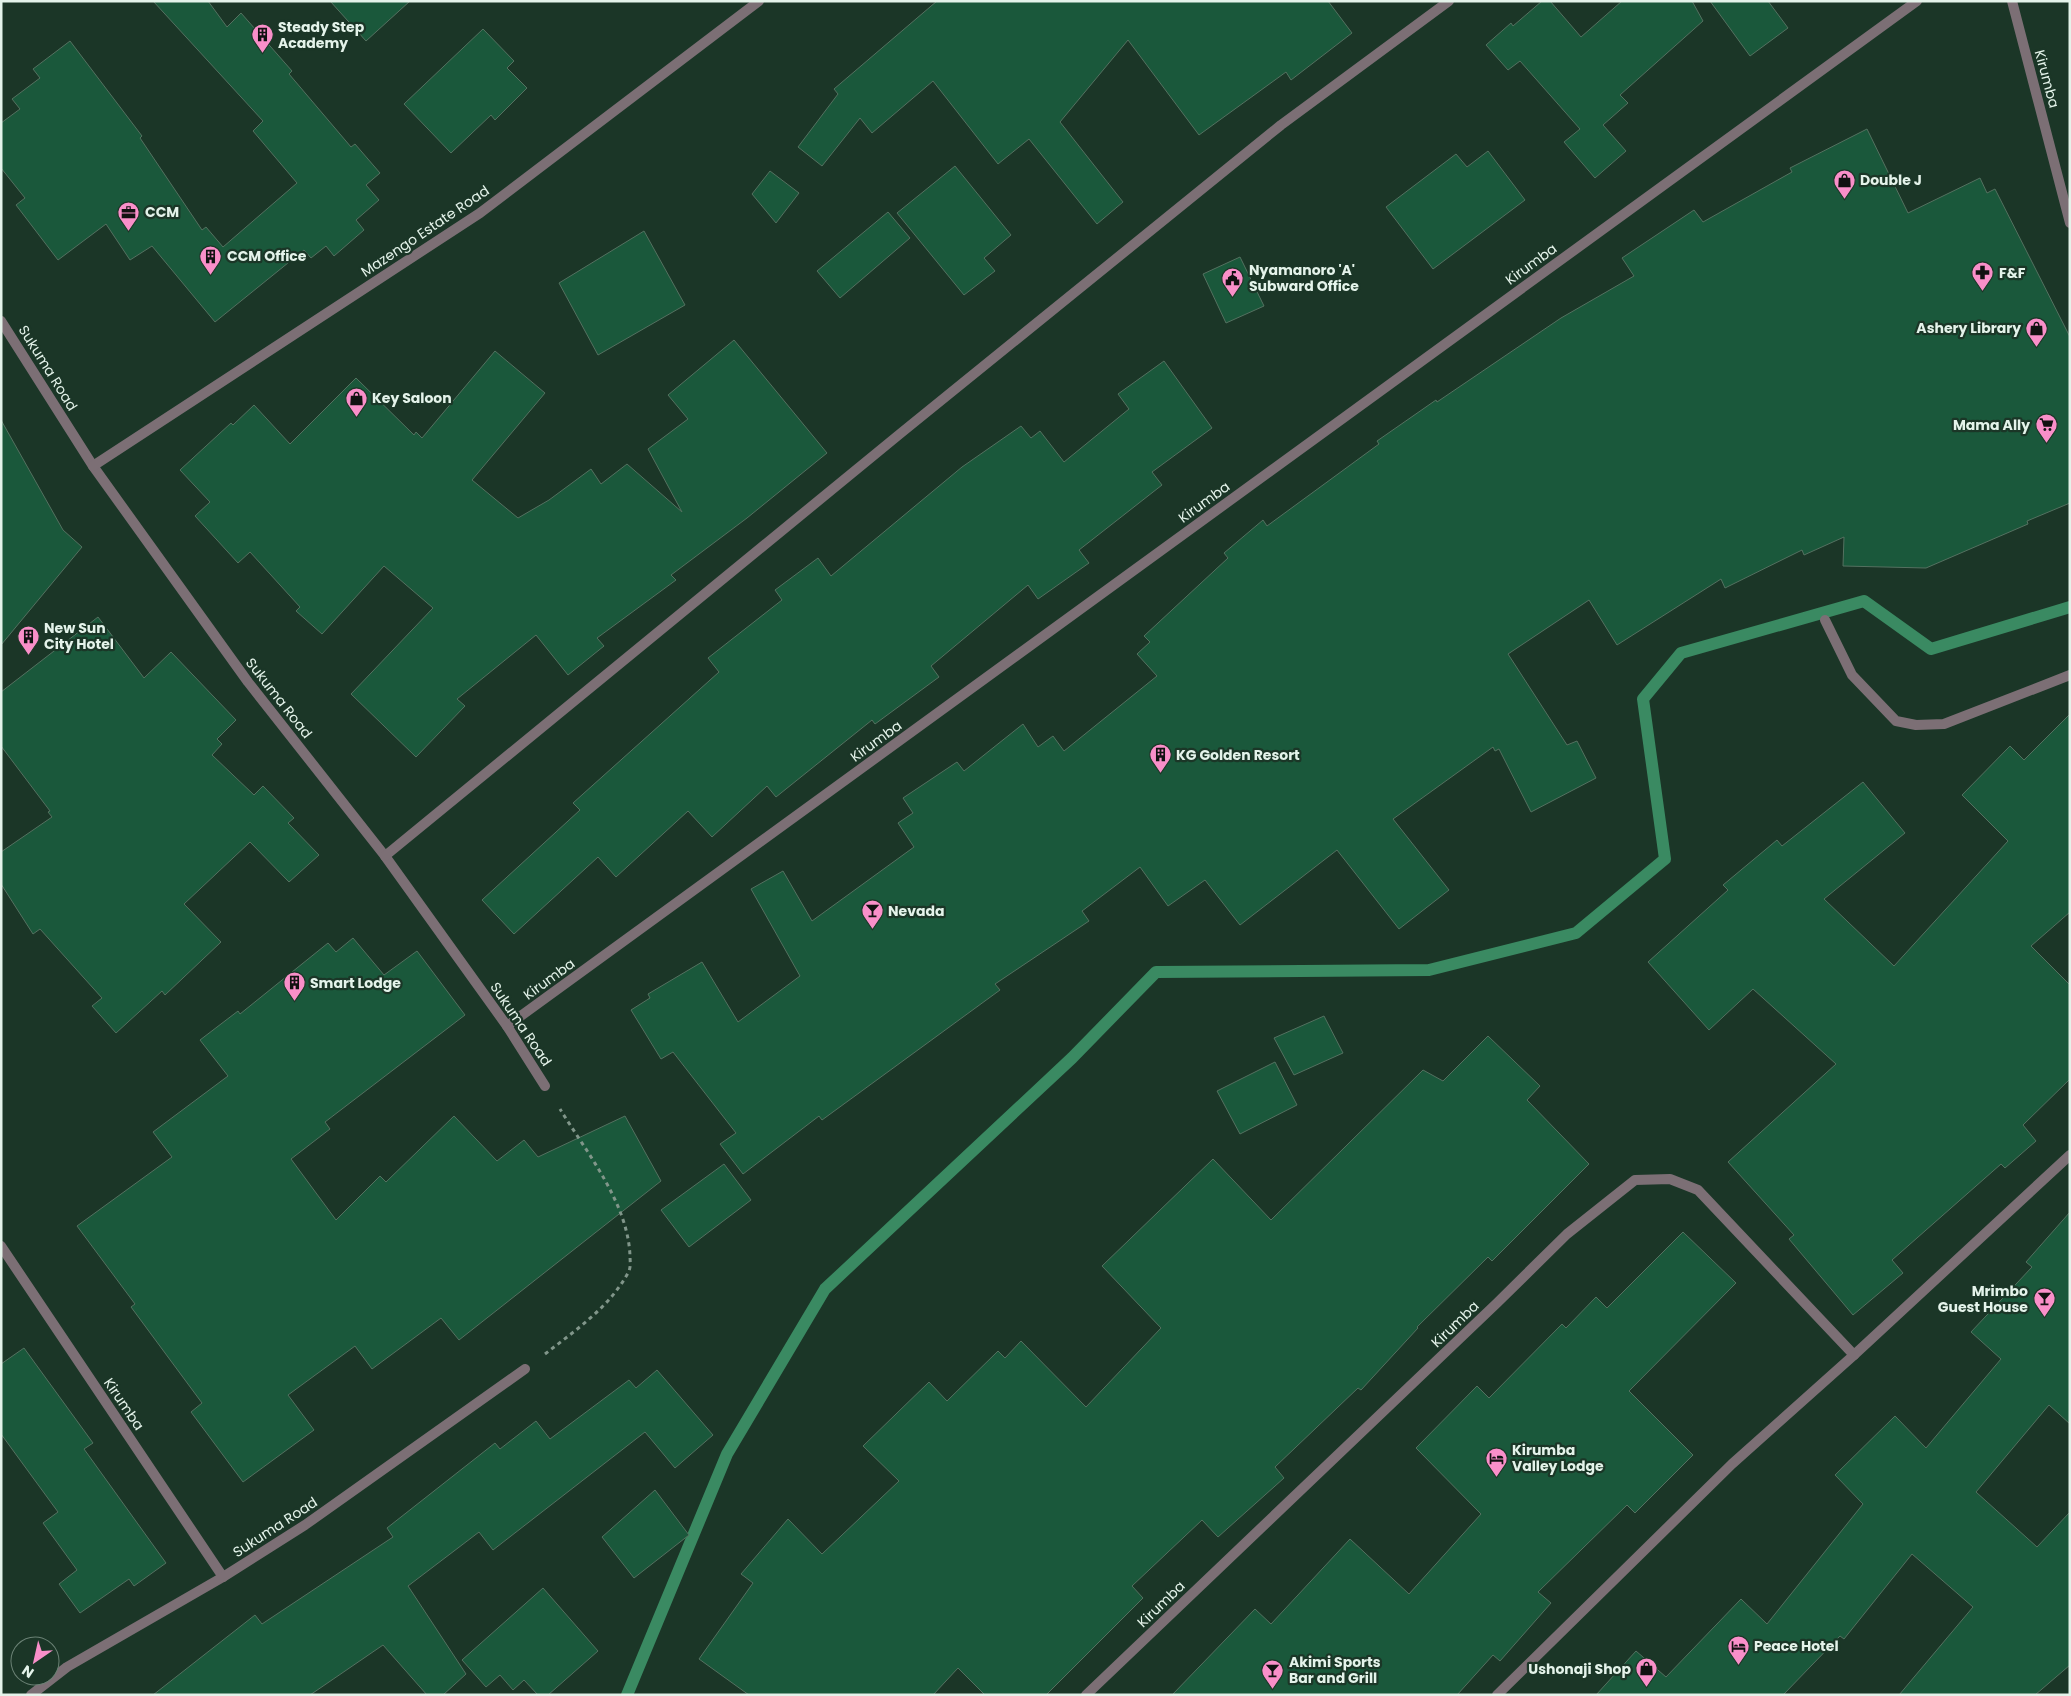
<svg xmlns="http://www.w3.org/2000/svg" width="2071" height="1696" font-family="Poppins,sans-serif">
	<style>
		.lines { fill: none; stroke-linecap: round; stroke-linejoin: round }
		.stream { stroke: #3a8a62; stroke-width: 12 }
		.building { fill: #1a583b; stroke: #547160 }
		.path { stroke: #81968a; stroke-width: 3; stroke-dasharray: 4 4; stroke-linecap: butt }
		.street { stroke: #7c6f75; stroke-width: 10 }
		.labels { text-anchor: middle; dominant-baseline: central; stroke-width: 4.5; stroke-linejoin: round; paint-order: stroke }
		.poi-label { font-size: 14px; font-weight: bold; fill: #e4f3ea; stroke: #1b3627; text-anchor: start }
		.street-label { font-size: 14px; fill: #e4f3ea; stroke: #1b3627 }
	</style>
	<rect width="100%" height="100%" fill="#1b3627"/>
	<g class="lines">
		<path class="stream" d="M 627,1695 L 727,1454 L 825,1289 L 1072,1058 L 1156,972 L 1429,970 L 1576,933 L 1665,859 L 1643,699 L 1681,653 L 1864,601 L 1931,649 L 2070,607"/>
	</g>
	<g class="building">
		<path d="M 153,1 L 208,1 L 227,27 L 241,13 L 292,71 L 289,74 L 351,147 L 355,144 L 380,173 L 366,185 L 379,200 L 356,220 L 364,230 L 334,256 L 326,246 L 311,258 L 304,250 L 215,322 L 152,246 L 130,260 L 106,224 L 58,260 L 16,205 L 25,198 L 1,168 L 1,123 L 20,109 L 12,99 L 40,78 L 33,69 L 70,41 L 142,136 L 140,138 L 202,230 L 206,227 L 223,247 L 297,183 L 253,131 L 263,121 Z"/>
		<path d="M 330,1 L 410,1 L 366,41 Z"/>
		<path d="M 937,1 L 1328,1 L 1352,33 L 1291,80 L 1286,72 L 1199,135 L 1128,40 L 1060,122 L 1123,202 L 1097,224 L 1029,139 L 998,164 L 933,81 L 872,133 L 860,118 L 822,166 L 798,147 L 838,94 L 834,89 Z"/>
		<path d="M 1542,1 L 1550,1 L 1581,37 L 1622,1 L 1692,1 L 1703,21 L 1620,95 L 1628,103 L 1603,125 L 1626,151 L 1595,178 L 1564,142 L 1580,129 L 1520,61 L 1508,70 L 1486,45 L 1511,23 L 1513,26 Z"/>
		<path d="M 1710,1 L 1768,1 L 1788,28 L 1750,56 Z"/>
		<path d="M 483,29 L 514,61 L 507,68 L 527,88 L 495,120 L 491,115 L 451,153 L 404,104 Z"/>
		<path d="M 1867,129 L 1908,213 L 1980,178 L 1987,193 L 1995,189 L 2070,337 L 2070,503 L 2027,521 L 2028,524 L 1926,568 L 1843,566 L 1844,537 L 1804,555 L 1802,550 L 1725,588 L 1721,579 L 1617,645 L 1589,600 L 1508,654 L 1567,745 L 1577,741 L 1596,778 L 1531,812 L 1499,749 L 1495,751 L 1493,747 L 1393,819 L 1449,890 L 1399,929 L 1337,850 L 1240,925 L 1205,880 L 1168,906 L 1140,867 L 1082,911 L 1089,921 L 995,984 L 1000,990 L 822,1120 L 819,1116 L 743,1174 L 720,1144 L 736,1133 L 673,1052 L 661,1059 L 631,1010 L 650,998 L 648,994 L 702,962 L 738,1022 L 800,976 L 751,889 L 783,871 L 812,921 L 914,847 L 898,823 L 913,813 L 903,798 L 957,762 L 964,771 L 1023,724 L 1038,747 L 1053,736 L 1064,751 L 1157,676 L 1137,654 L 1150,642 L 1144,636 L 1228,558 L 1224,553 L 1263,520 L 1267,526 L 1379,444 L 1377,441 L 1436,400 L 1437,402 L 1561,318 L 1634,276 L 1622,258 L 1694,210 L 1703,222 L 1792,172 L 1790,168 Z"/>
		<path d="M 1488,151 L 1525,200 L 1433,269 L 1386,207 L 1456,154 L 1467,167 Z"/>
		<path d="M 955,166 L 1011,235 L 984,258 L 995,271 L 964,295 L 897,213 Z"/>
		<path d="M 770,171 L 799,193 L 776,223 L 752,194 Z"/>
		<path d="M 888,212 L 910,238 L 840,298 L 817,271 Z"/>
		<path d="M 644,231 L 685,305 L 598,355 L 559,283 Z"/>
		<path d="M 1240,257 L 1264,306 L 1226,323 L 1203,274 Z"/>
		<path d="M 734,340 L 827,453 L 747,518 L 671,575 L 676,580 L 597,638 L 604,646 L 568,675 L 536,635 L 457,699 L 465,706 L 416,757 L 351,694 L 433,608 L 384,566 L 322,634 L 296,611 L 300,607 L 250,552 L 238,563 L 195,516 L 210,502 L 180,470 L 231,423 L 233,425 L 254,405 L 290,444 L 356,378 L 414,435 L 416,432 L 422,438 L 495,351 L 545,393 L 472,480 L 518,518 L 549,500 L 591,469 L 601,484 L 627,464 L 682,512 L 648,449 L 688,419 L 668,395 Z"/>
		<path d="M 1164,361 L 1212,428 L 1152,472 L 1162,485 L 1079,550 L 1089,563 L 1038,599 L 1028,585 L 931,666 L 939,677 L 875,724 L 872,720 L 776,797 L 767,786 L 712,837 L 688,811 L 616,877 L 598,857 L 514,934 L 482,900 L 580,810 L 573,803 L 719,672 L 708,658 L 782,600 L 775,590 L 818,558 L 831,576 L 962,467 L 1021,426 L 1031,438 L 1040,431 L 1064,462 L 1129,409 L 1118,394 Z"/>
		<path d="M 1,420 L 63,530 L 82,547 L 1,645 Z"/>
		<path d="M 98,617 L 144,678 L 171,652 L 236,720 L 217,739 L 222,744 L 212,755 L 254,795 L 263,786 L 294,818 L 288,823 L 319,855 L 289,882 L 250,842 L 184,904 L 221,942 L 165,995 L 162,991 L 116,1033 L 92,1006 L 102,998 L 40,929 L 33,934 L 1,884 L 1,852 L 52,817 L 48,812 L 50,811 L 1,746 L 1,692 Z"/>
		<path d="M 2070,714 L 2070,912 L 2031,946 L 2070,985 L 2070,1079 L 2023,1125 L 2036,1141 L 2005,1168 L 2001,1164 L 1892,1260 L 1903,1273 L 1853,1315 L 1789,1239 L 1794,1235 L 1728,1162 L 1836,1064 L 1753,989 L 1709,1030 L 1648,962 L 1728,890 L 1723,885 L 1777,840 L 1782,846 L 1863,782 L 1905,833 L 1824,899 L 1894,966 L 2008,841 L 1962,795 L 2010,746 L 2024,760 Z"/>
		<path d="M 353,938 L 384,975 L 417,951 L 465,1015 L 325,1122 L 330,1129 L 291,1159 L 336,1220 L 380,1176 L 386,1182 L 454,1116 L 497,1161 L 524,1140 L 538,1157 L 625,1116 L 661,1181 L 459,1340 L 441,1318 L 372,1369 L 355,1346 L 288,1395 L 314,1430 L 243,1482 L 191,1412 L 202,1403 L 131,1307 L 135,1304 L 77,1226 L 172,1157 L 153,1132 L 228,1076 L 200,1040 L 238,1011 L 240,1014 L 328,943 L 336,952 Z"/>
		<path d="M 1324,1016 L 1343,1053 L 1294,1075 L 1274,1038 Z"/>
		<path d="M 1488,1036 L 1540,1086 L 1527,1100 L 1589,1164 L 1492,1261 L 1488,1257 L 1417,1327 L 1418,1328 L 1361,1390 L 1358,1388 L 1275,1467 L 1284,1478 L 1218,1537 L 1202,1520 L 1132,1586 L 1143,1598 L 1046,1695 L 985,1695 L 958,1668 L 933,1695 L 749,1695 L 699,1659 L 753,1583 L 741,1574 L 788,1519 L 822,1554 L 899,1481 L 863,1446 L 929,1382 L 947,1401 L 998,1351 L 1005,1358 L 1021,1341 L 1086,1407 L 1161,1328 L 1102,1266 L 1213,1159 L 1271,1220 L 1423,1070 L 1443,1081 Z"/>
		<path d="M 1275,1062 L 1297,1105 L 1240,1134 L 1217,1091 Z"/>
		<path d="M 724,1164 L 751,1200 L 689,1247 L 661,1210 Z"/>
		<path d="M 2070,1212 L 2070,1424 L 2049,1405 L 1976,1492 L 2037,1547 L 2070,1512 L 2070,1665 L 2035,1695 L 1899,1695 L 1973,1607 L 1912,1554 L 1844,1639 L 1840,1636 L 1783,1695 L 1596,1695 L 1636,1651 L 1666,1677 L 1741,1599 L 1767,1624 L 1863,1504 L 1835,1475 L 1895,1416 L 1926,1448 L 2001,1359 L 1971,1332 L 2032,1267 L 2026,1262 Z"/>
		<path d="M 1683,1232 L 1736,1283 L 1629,1391 L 1693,1455 L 1635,1513 L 1627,1505 L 1538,1592 L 1551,1603 L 1500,1661 L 1493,1655 L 1457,1695 L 1172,1695 L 1255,1609 L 1271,1624 L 1350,1539 L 1409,1594 L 1481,1514 L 1416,1448 L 1477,1386 L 1489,1398 L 1562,1324 L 1566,1328 L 1596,1297 L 1607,1308 Z"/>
		<path d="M 24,1348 L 93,1443 L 84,1449 L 166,1563 L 134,1586 L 129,1579 L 80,1613 L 59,1584 L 77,1570 L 43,1523 L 58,1512 L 1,1434 L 1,1364 Z"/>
		<path d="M 657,1370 L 713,1435 L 675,1468 L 645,1432 L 493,1550 L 479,1532 L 408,1586 L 466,1674 L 443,1695 L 427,1695 L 383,1645 L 310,1695 L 153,1695 L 255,1615 L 262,1624 L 393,1537 L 387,1528 L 495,1443 L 500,1449 L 536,1421 L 550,1439 L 629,1380 L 636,1388 Z"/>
		<path d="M 655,1490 L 689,1535 L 634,1578 L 602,1537 Z"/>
		<path d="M 543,1588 L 598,1651 L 548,1695 L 538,1695 L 524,1680 L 513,1690 L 500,1675 L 486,1687 L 462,1660 Z"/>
	</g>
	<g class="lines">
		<path class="path" d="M 545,1354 C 576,1330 611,1306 629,1271 C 631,1266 630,1260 630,1256 C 628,1203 587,1153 560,1109"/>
		<g class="street">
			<path d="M 2012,1 L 2070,223"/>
			<path d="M 1,321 L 93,466 L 248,682 L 385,856 L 507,1026 L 545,1086"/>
			<path d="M 93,466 L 480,213 L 759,1"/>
			<path d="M 1825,620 L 1852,675 L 1896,721 L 1916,725 L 1944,724 L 2070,675"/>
			<path d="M 385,856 L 901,433 L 1281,125 L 1449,1"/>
			<path d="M 507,1026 L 1917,1"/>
			<path d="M 1,1246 L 223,1577"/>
			<path d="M 31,1695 L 67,1667 L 223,1577 L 305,1525 L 525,1369"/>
			<path d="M 1086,1695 L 1497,1303 L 1567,1234 L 1635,1180 L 1670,1179 L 1698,1190 L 1854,1355"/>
			<path d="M 1497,1695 L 1732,1464 L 1854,1355 L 2070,1155"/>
		</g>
	</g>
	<defs>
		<symbol id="building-pin" viewBox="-11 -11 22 30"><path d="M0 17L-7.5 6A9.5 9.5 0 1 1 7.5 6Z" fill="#f98fc9" stroke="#1b3627"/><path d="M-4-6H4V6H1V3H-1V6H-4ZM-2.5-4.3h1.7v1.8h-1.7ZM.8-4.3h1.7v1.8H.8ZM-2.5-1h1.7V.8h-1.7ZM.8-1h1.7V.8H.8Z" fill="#111"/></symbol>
		<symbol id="shop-pin" viewBox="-11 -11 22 30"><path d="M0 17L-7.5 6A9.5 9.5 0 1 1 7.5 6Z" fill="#f98fc9" stroke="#1b3627"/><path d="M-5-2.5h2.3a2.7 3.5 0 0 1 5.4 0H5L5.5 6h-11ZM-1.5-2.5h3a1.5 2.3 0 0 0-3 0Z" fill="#111"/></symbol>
		<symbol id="office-pin" viewBox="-11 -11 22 30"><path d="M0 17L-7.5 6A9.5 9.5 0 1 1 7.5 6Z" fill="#f98fc9" stroke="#1b3627"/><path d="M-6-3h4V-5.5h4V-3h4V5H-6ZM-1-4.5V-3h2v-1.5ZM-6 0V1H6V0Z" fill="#111"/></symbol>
		<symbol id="pharmacy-pin" viewBox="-11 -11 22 30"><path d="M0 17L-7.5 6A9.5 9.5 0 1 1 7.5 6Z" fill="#f98fc9" stroke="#1b3627"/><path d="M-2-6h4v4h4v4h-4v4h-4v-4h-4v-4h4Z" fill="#111"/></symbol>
		<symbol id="civic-pin" viewBox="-11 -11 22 30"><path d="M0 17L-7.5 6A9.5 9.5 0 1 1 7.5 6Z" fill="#f98fc9" stroke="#1b3627"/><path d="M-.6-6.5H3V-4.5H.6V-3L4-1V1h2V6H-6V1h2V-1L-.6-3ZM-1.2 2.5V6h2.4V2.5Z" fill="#111"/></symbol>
		<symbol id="supermarket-pin" viewBox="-11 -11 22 30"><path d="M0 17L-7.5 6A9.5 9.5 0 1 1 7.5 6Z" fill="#f98fc9" stroke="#1b3627"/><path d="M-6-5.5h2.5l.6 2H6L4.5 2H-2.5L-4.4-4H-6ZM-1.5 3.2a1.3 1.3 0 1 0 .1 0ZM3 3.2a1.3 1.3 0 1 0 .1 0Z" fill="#111"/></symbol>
		<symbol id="bar-pin" viewBox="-11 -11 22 30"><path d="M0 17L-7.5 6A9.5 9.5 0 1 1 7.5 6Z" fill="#f98fc9" stroke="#1b3627"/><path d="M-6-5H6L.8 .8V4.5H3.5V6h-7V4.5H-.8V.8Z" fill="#111"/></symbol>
		<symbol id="hotel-pin" viewBox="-11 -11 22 30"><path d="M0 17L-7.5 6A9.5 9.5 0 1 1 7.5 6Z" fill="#f98fc9" stroke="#1b3627"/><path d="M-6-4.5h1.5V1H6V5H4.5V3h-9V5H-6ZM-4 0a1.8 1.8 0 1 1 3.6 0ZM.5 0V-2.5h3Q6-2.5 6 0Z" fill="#111"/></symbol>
	</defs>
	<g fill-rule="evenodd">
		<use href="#building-pin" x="250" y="22" width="25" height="34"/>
		<use href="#shop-pin" x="1832" y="168" width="25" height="34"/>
		<use href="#office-pin" x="116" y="200" width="25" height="34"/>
		<use href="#building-pin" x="198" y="244" width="25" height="34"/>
		<use href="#pharmacy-pin" x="1970" y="260" width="25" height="34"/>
		<use href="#civic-pin" x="1220" y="266" width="25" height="34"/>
		<use href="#shop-pin" x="2024" y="316" width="25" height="34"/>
		<use href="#shop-pin" x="344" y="386" width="25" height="34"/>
		<use href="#supermarket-pin" x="2034" y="412" width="25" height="34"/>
		<use href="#building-pin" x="16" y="624" width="25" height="34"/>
		<use href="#building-pin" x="1148" y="742" width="25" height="34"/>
		<use href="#bar-pin" x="860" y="898" width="25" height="34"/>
		<use href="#building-pin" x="282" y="970" width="25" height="34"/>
		<use href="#bar-pin" x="2032" y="1286" width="25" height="34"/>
		<use href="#hotel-pin" x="1484" y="1446" width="25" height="34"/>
		<use href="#hotel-pin" x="1726" y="1634" width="25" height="34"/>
		<use href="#shop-pin" x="1634" y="1656" width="25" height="34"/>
		<use href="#bar-pin" x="1260" y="1658" width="25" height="34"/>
	</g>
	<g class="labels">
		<g class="poi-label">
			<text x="278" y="27">Steady Step<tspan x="278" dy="16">Academy</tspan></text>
			<text x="1860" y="180">Double J</text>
			<text x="145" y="212">CCM</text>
			<text x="227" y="256">CCM Office</text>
			<text x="1249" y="270">Nyamanoro 'A'<tspan x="1249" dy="16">Subward Office</tspan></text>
			<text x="1999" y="273">F&amp;F</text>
			<text x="2021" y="328" text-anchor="end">Ashery Library</text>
			<text x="372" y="398">Key Saloon</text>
			<text x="2030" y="425" text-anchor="end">Mama Ally</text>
			<text x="44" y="628">New Sun<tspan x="44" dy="16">City Hotel</tspan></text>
			<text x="1176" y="755">KG Golden Resort</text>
			<text x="888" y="911">Nevada</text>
			<text x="310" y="983">Smart Lodge</text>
			<text x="2028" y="1291" text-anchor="end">Mrimbo<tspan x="2028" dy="16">Guest House</tspan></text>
			<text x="1512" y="1450">Kirumba<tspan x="1512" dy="16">Valley Lodge</tspan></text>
			<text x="1754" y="1646">Peace Hotel</text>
			<text x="1289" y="1662">Akimi Sports<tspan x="1289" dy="16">Bar and Grill</tspan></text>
			<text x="1631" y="1669" text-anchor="end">Ushonaji Shop</text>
		</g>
		<g class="street-label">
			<text transform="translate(2047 79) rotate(75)">Kirumba</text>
			<text transform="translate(425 231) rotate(-34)">Mazengo Estate Road</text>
			<text transform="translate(1531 264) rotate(-36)">Kirumba</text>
			<text transform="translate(48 368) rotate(58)">Sukuma Road</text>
			<text transform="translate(1204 502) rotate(-36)">Kirumba</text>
			<text transform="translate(279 698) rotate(52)">Sukuma Road</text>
			<text transform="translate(876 741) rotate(-36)">Kirumba</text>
			<text transform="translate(549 979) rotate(-36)">Kirumba</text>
			<text transform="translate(521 1024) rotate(56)">Sukuma Road</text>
			<text transform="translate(1455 1324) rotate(-44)">Kirumba</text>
			<text transform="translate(124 1404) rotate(56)">Kirumba</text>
			<text transform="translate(275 1527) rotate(-33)">Sukuma Road</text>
			<text transform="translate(1161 1604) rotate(-44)">Kirumba</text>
		</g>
	</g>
	<rect width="2071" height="1696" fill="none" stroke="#e4f3ea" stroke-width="5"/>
	<g transform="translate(35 1661) rotate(214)"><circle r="24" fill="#1b3627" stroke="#6b8275"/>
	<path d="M0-4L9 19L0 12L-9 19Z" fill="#f98fc9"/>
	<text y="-8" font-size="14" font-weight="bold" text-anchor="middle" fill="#e4f3ea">N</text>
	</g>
</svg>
